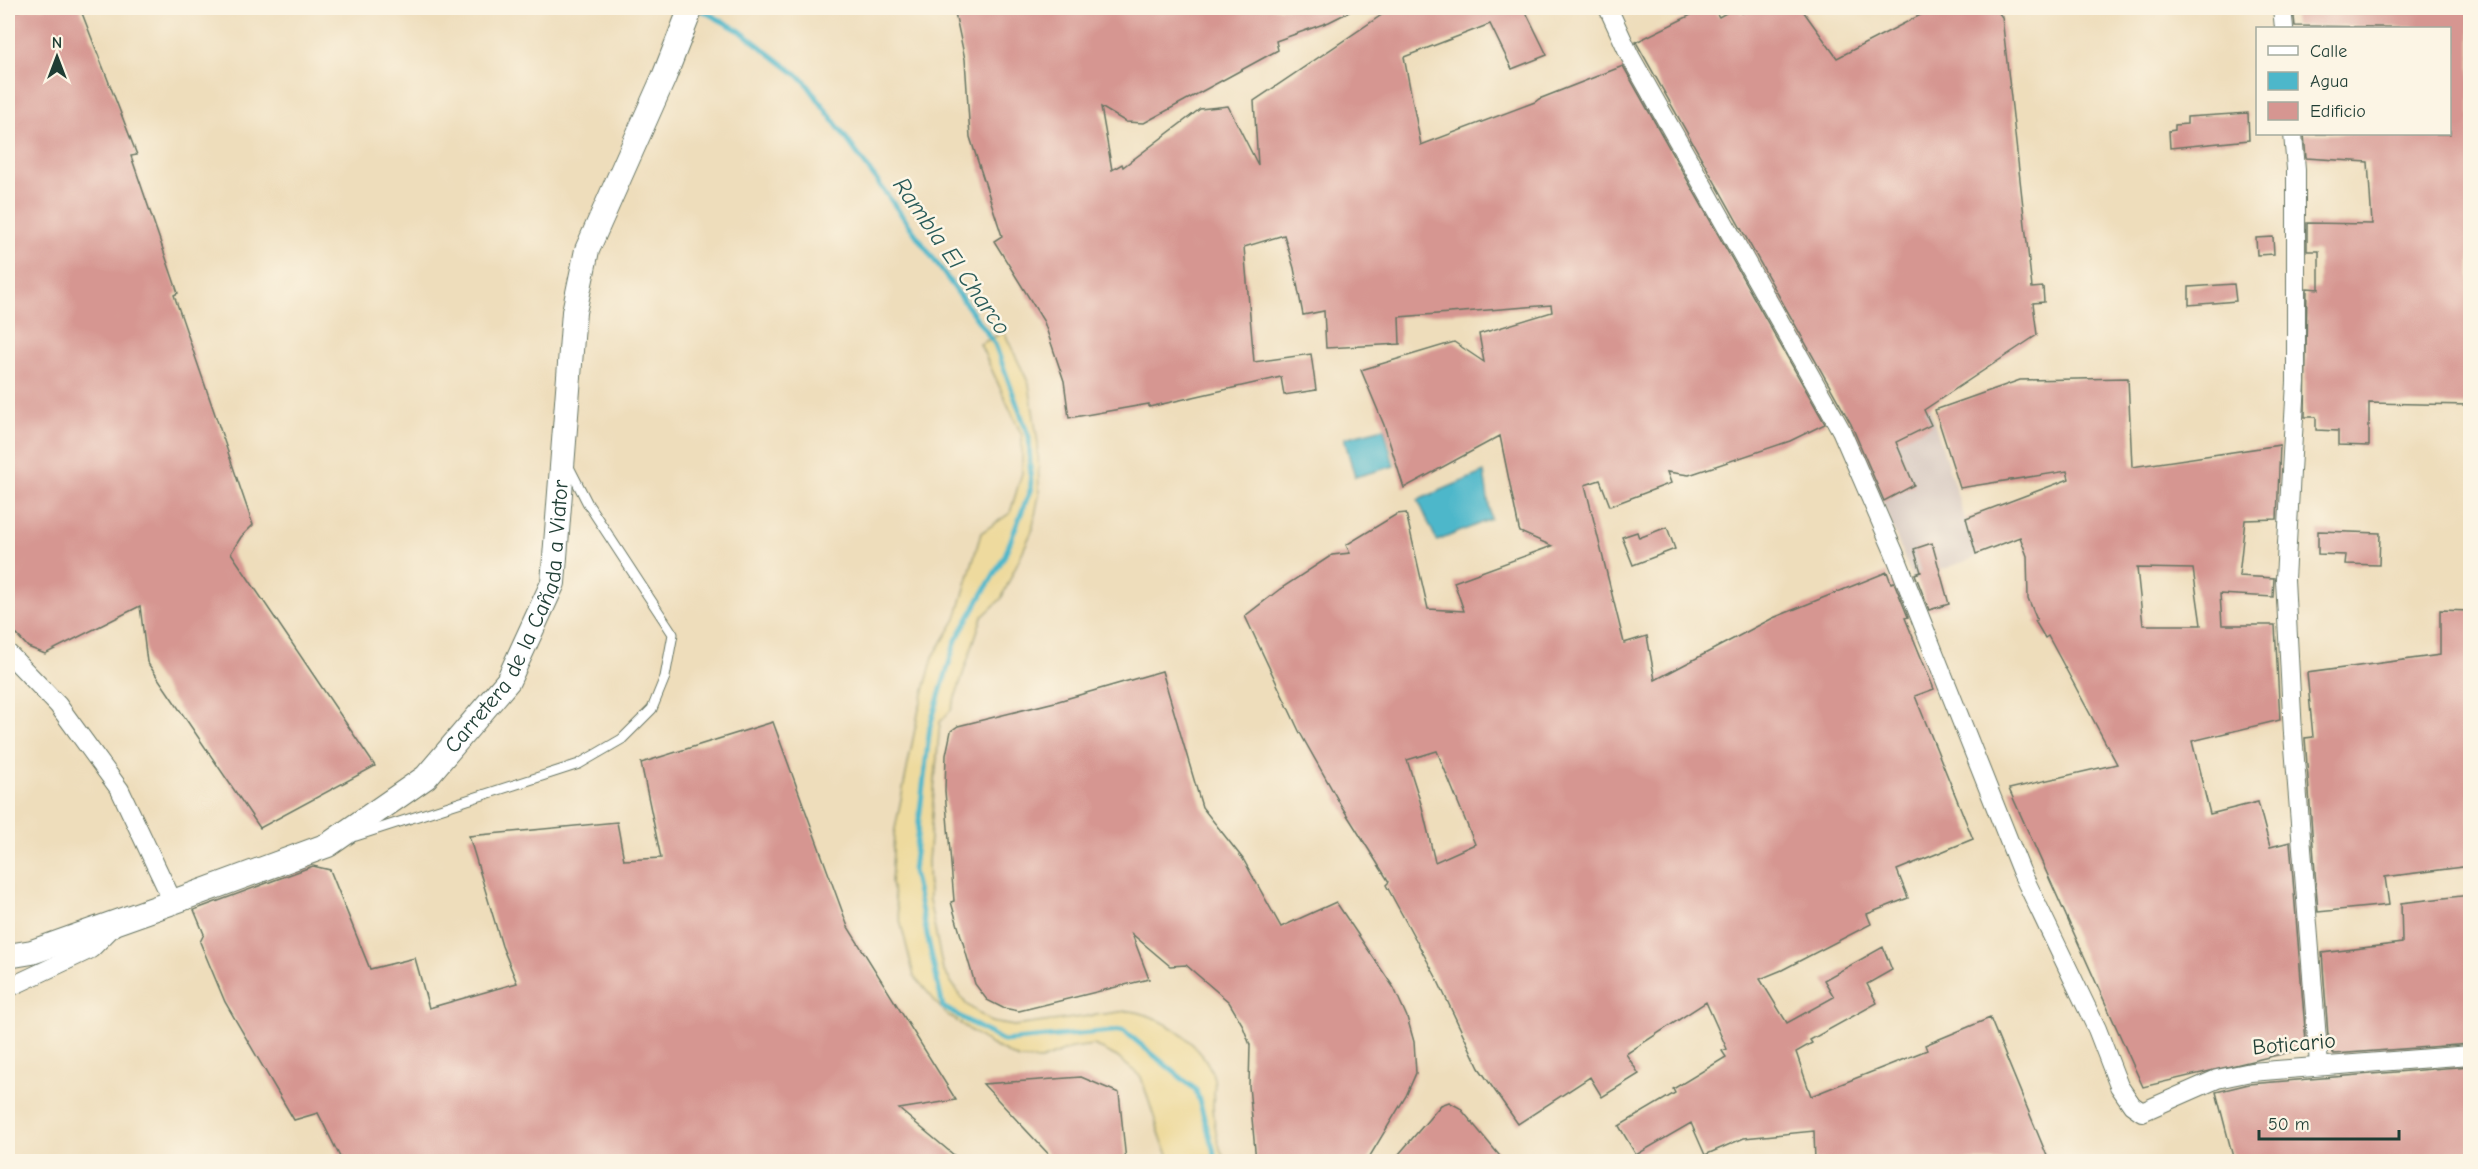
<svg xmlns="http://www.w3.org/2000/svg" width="2478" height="1169" font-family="'Comic Neue',sans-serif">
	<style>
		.industrial { fill: #cfc0ba }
		.sand { fill: #eeda9e; stroke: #868c69; stroke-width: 1.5 }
		.water { fill: #4db7ca; stroke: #367a7f; stroke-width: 1.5 }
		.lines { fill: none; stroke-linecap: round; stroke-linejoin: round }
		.stream { stroke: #4db7ca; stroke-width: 5 }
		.building { fill: #d69691; fill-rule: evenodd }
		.lane-casing { stroke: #677563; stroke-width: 11 }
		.street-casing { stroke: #677563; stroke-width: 20 }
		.secondary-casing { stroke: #677563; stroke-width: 26 }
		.lane { stroke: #fff; stroke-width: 9 }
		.street { stroke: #fff; stroke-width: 18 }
		.secondary { stroke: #fff; stroke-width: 24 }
		.labels { text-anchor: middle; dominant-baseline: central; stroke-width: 5; stroke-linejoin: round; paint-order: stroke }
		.street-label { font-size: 22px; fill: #1f3d34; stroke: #fcf5e5 }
		.water-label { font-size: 24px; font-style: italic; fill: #2a5c5a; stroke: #fcf5e5 }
	</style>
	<rect width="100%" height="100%" fill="#fcf5e5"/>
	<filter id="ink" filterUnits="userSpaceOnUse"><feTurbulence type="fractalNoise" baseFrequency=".0167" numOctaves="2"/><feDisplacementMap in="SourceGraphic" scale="12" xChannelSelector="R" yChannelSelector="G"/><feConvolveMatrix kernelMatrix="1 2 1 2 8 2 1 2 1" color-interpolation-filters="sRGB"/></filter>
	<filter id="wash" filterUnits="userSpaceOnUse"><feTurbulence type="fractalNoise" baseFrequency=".008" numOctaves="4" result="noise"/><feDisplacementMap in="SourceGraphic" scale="24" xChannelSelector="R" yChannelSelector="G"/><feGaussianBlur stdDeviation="1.35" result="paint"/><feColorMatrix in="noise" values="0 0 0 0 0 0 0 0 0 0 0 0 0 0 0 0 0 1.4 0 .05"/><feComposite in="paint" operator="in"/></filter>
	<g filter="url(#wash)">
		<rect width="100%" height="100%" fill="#edb"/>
		<path class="industrial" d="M 1924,390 L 1977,557 L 1913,580 L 1854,429 Z"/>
		<path class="sand" d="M 1004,332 L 1029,384 L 1038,444 L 1039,495 L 1032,531 L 1001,599 L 982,617 L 951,710 L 940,722 L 928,861 L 929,900 L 943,970 L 966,1004 L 991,1022 L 1014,1026 L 1127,1011 C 1159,1012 1207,1047 1214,1079 C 1216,1088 1213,1098 1213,1107 C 1214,1124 1218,1146 1225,1161 L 1171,1161 L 1162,1141 L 1141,1077 L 1117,1057 L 1094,1045 L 1071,1048 L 1041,1060 L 1019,1059 L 992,1045 L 945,1013 L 914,976 L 891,884 L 894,834 L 919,709 L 933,657 L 956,619 L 981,533 L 1010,513 L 1022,473 L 1022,436 L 980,344 Z"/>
		<g class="water">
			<path d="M 1384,428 L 1394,466 L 1355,477 L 1344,438 Z"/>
			<path d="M 1484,472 L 1491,519 L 1437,541 L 1418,500 Z"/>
		</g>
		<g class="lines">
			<path class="stream" d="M 698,8 L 740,31 L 804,80 L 995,344 L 1029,437 L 1031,488 L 1005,555 L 956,640 L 930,726 L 913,871 L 943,1007 L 1003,1041 L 1123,1030 L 1196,1090 L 1217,1162"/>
		</g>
		<g id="blocks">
			<g class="building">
				<path d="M 38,8 L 80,8 L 137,155 L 131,156 L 178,293 L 174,295 L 253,525 L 241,537 L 231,553 L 375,766 L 260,828 L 147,662 L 140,606 L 45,654 L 28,647 L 8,625 L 8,12 Z"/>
				<path d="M 954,8 L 1357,8 L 1329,22 L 1276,41 L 1278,50 L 1144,123 L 1126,122 L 1101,107 L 1112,170 L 1122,164 L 1123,167 L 1200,109 L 1228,106 L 1258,165 L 1254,101 L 1392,8 L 1524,8 L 1547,55 L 1512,69 L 1490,24 L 1404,57 L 1421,145 L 1535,102 L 1539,99 L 1623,66 L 1825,424 L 1790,441 L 1689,475 L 1667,472 L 1671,483 L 1610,506 L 1600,480 L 1585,485 L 1624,643 L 1647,636 L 1655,680 L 1773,618 L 1887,572 L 1891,583 L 1894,582 L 1908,617 L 1905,618 L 1934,689 L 1915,696 L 1973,839 L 1897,870 L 1908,898 L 1867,914 L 1871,924 L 1782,970 L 1760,979 L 1787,1023 L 1834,997 L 1824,980 L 1883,947 L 1892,970 L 1867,984 L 1877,1003 L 1810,1040 L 1812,1043 L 1796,1052 L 1811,1096 L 1927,1050 L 1925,1045 L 1990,1018 L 2047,1156 L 2040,1161 L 1815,1161 L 1814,1131 L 1744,1138 L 1705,1155 L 1691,1123 L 1636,1155 L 1619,1126 L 1675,1093 L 1673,1089 L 1726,1057 L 1722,1051 L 1727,1049 L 1706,1002 L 1626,1054 L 1639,1074 L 1602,1097 L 1590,1077 L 1518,1124 L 1479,1068 L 1436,977 L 1386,885 L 1389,882 L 1342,807 L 1299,731 L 1245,616 L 1280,589 L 1332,555 L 1350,553 L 1346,545 L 1397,514 L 1406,513 L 1428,609 L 1464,611 L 1454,582 L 1552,546 L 1520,532 L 1519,529 L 1500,436 L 1404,488 L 1384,425 L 1361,370 L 1454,342 L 1484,362 L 1479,334 L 1552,312 L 1551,305 L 1399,317 L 1400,344 L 1326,348 L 1324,311 L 1303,315 L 1294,268 L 1284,235 L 1244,247 L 1254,362 L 1311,354 L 1316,390 L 1284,395 L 1281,377 L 1149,407 L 1149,404 L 1069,418 L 1064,381 L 1044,322 L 994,241 L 1002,236 L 970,137 L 965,59 ZM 1437,751 L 1475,844 L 1435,862 L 1422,807 L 1407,760 Z"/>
				<path d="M 1705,8 L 1713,8 L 1719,17 L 1735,8 L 1738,8 L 1742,13 L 1751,8 L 1801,8 L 1837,58 L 1934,8 L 1995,8 L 2002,17 L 2032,288 L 2043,287 L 2044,302 L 2033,303 L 2037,335 L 1924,410 L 1931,425 L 1896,442 L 1914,485 L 1884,501 L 1851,424 L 1636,42 Z"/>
				<path d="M 2293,8 L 2470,8 L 2470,405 L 2369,403 L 2369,446 L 2338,445 L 2338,431 L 2316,430 L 2316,417 L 2305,417 L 2307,288 L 2319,289 L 2319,251 L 2307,251 L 2307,223 L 2372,224 L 2368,162 L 2306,158 L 2304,134 L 2450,134 L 2450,28 L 2295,26 Z"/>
				<path d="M 2248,113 L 2249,140 L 2170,148 L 2169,131 L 2175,130 L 2175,125 L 2187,124 L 2187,117 Z"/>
				<path d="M 2273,237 L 2274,254 L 2257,255 L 2256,238 Z"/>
				<path d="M 2234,284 L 2236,301 L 2189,305 L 2189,287 Z"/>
				<path d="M 2128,378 L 2132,467 L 2280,445 L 2277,519 L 2245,520 L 2239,576 L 2274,578 L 2273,597 L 2220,594 L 2222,625 L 2275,625 L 2280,720 L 2192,741 L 2210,814 L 2258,802 L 2270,847 L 2290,842 L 2306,1042 L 2294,1051 L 2143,1087 L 2009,789 L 2117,764 L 2048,636 L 2045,638 L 2035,621 L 2037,620 L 2028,598 L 2027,556 L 2020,537 L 1976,554 L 1966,518 L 2069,479 L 2067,471 L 1960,488 L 1935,410 L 2020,380 ZM 2137,568 L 2193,569 L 2201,625 L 2143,625 Z"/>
				<path d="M 1667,527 L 1675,549 L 1633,565 L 1622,537 L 1637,532 L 1639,538 Z"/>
				<path d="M 2318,531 L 2380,533 L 2379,565 L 2345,564 L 2346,555 L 2318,554 Z"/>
				<path d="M 1932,543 L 1949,604 L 1929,610 L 1915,574 L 1921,572 L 1914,549 Z"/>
				<path d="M 2440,610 L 2470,611 L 2470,866 L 2385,877 L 2389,905 L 2318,912 L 2305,738 L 2313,737 L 2307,673 L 2440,655 Z"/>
				<path d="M 1162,671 L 1202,807 L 1243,859 L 1281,927 L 1336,902 L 1394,988 L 1407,1017 L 1414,1042 L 1416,1073 L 1406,1096 L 1367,1161 L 1256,1161 L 1249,1086 L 1250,1045 L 1242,1024 L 1229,1002 L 1186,965 L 1170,966 L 1132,934 L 1149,979 L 1019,1011 L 1003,1008 L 987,1000 L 975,984 L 951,902 L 954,901 L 945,791 L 946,755 L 951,731 L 958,726 L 1055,702 Z"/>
				<path d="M 773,722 L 848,927 L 956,1100 L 899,1109 L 961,1161 L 342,1161 L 318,1113 L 294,1120 L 225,1002 L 200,942 L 204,934 L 194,910 L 313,866 L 330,870 L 370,969 L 415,958 L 429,1008 L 517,983 L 502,946 L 469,836 L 617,822 L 624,860 L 661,858 L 641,763 Z"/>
				<path d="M 2470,895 L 2470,1044 L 2334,1054 L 2329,1049 L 2322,953 L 2402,943 L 2401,903 Z"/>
				<path d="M 2470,1066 L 2470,1161 L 2234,1161 L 2216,1092 L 2249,1084 Z"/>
				<path d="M 1081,1077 L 1119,1093 L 1126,1161 L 1055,1161 L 983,1084 Z"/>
				<path d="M 1449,1102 L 1460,1108 L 1504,1161 L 1393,1161 L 1441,1105 Z"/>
			</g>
		</g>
	</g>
	<g filter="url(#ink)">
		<use href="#blocks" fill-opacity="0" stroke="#677563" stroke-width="1.5"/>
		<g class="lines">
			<defs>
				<path id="lane" d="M 356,836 L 579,764 L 622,739 L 652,709 L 665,677 L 673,634 L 588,504 L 568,465"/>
				<g id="street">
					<path d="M 1608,8 L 1630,56 L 1841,430 L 1894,552 L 2021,871 L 2097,1029 L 2119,1086 L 2132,1105 L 2142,1112 L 2217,1079 L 2251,1072 L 2470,1055"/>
					<path d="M 2282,8 L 2284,28"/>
					<path d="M 2293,134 L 2296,169 L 2296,382 L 2285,579 L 2293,734 L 2319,1065"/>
					<path d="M 8,653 L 58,705 L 120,790 L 173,902"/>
					<path d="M 8,988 L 91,949 L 116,924"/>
				</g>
				<g id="secondary">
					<path id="s1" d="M 8,956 L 32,952 L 173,902 L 328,845 L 426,777 L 508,681 L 553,583 L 574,312 L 587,250 L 664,77 L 691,8"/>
				</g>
			</defs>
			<use href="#lane" class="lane-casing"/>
			<use href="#street" class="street-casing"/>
			<use href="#secondary" class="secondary-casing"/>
			<use href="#lane" class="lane"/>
			<use href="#street" class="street"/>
			<use href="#secondary" class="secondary"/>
		</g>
	</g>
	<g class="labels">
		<g class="street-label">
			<text stroke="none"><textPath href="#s1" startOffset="645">Carretera de la Cañada a Viator</textPath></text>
			<text transform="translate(2294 1044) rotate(-5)">Boticario</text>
		</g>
		<g class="water-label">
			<text transform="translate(952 256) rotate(55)">Rambla El Charco</text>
		</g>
	</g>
	<rect width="2478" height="1169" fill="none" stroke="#fcf5e5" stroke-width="30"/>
	<rect x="2256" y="27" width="195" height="108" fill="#fcf5e5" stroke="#a4ab9e" stroke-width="1.5"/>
	<rect x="2268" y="46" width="30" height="9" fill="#ffffff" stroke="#a4ab9e" stroke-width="1.5"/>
	<text x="2310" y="57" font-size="18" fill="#1f3d34">Calle</text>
	<rect x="2268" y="72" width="30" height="18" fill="#4db7ca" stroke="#a4ab9e" stroke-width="1.5"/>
	<text x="2310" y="87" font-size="18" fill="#1f3d34">Agua</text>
	<rect x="2268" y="102" width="30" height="18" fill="#d69691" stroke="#a4ab9e" stroke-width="1.5"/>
	<text x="2310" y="117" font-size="18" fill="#1f3d34">Edificio</text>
	<g transform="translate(57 57)" stroke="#fcf5e5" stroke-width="4.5" paint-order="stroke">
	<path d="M0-4.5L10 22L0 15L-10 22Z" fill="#1f3d34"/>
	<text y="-9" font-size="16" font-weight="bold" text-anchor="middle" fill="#1f3d34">N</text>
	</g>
	<path d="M2259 1130v9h140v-9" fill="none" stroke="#1f3d34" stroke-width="3"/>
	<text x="2268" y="1130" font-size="18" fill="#1f3d34" stroke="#fcf5e5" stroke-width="4.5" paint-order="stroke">50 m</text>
</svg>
